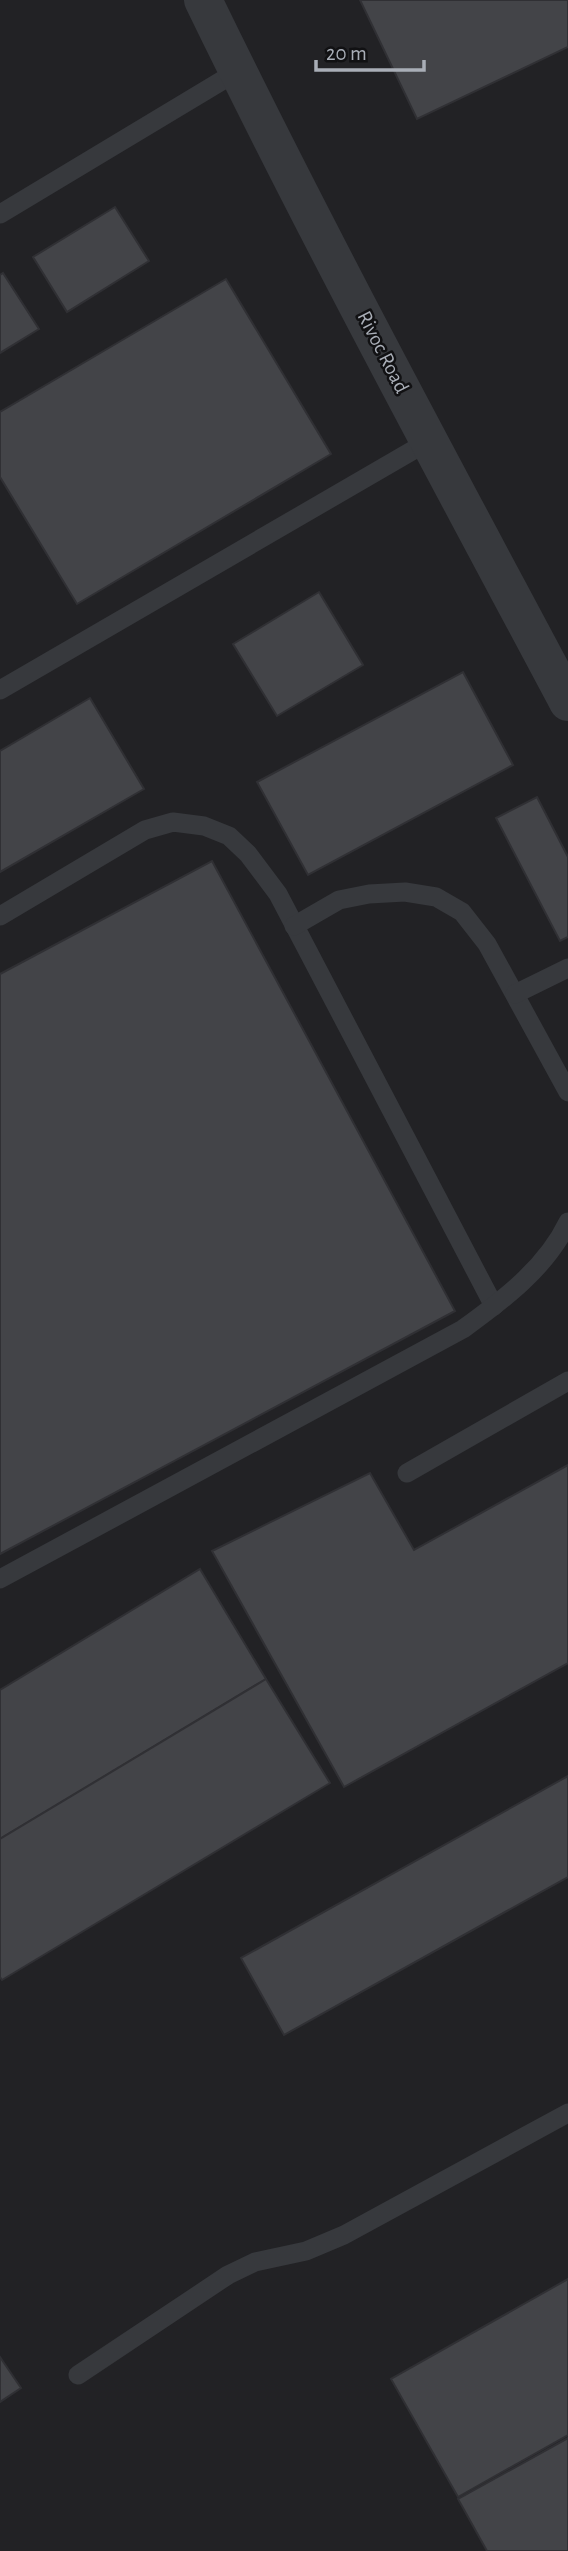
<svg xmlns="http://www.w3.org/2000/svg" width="568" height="2551" font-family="'Alegreya Sans',sans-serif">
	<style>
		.built { fill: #222225 }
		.building { fill: #434448; stroke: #303034; stroke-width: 2 }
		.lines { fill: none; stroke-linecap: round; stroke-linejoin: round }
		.lane { stroke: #37393d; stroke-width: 19 }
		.street { stroke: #37393d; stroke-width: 38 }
		.labels { text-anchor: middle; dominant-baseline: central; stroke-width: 5; stroke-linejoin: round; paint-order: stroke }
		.street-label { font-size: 21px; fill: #a9aeb7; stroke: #111113 }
	</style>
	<rect width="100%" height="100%" fill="#161618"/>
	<rect class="built" x="0" y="0" width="568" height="2551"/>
	<g class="building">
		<path d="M 360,0 L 568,0 L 568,47 L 417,119 Z"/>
		<path d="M 115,207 L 149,261 L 67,312 L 33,257 Z"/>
		<path d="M 3,273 L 39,329 L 0,353 L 0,275 Z"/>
		<path d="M 226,279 L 331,454 L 77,604 L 0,477 L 0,412 Z"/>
		<path d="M 319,592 L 363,665 L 277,716 L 233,644 Z"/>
		<path d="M 463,672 L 513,765 L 308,875 L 257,782 Z"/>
		<path d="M 90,698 L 144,789 L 0,872 L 0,751 Z"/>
		<path d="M 537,797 L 568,857 L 568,937 L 560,941 L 496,818 Z"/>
		<path d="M 212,861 L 455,1311 L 0,1554 L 0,974 Z"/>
		<path d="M 568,1465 L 568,1663 L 344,1787 L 212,1551 L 370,1473 L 414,1550 Z"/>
		<path d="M 200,1569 L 266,1679 L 0,1839 L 0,1690 Z"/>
		<path d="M 266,1679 L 330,1783 L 2,1980 L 0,1977 L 0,1839 Z"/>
		<path d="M 568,1776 L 568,1877 L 284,2035 L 241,1958 Z"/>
		<path d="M 568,2279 L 568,2435 L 458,2497 L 391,2379 Z"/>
		<path d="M 0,2357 L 21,2388 L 0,2402 Z"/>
		<path d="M 568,2438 L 568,2551 L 487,2551 L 458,2499 Z"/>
	</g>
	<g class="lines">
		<g class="lane">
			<path d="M 0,214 L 238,71"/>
			<path d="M 0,690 L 429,441"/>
			<path d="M 0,916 L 145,830 L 173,822 L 204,826 L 229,836 L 248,854 L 278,894 L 494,1306"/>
			<path d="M 294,926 L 339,900 L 369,894 L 405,892 L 436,897 L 462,912 L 487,944 L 568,1092"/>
			<path d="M 515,994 L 568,968"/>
			<path d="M 407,1473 L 568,1381"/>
			<path d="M 0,1579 L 463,1329 C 503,1300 546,1268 568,1222"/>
			<path d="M 78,2375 L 228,2275 L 255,2262 L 306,2251 L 344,2235 L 568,2113"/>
		</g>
		<path class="street" d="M 203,0 C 318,237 444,469 568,702"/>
	</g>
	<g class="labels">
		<g class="street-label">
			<text transform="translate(383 352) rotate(63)">Rivoc Road</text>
		</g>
	</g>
	<path d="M316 60v10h108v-10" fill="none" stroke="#a9aeb7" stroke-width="3.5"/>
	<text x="326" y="60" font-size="21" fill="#a9aeb7" stroke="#111113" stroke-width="5" paint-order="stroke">20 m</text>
</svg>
